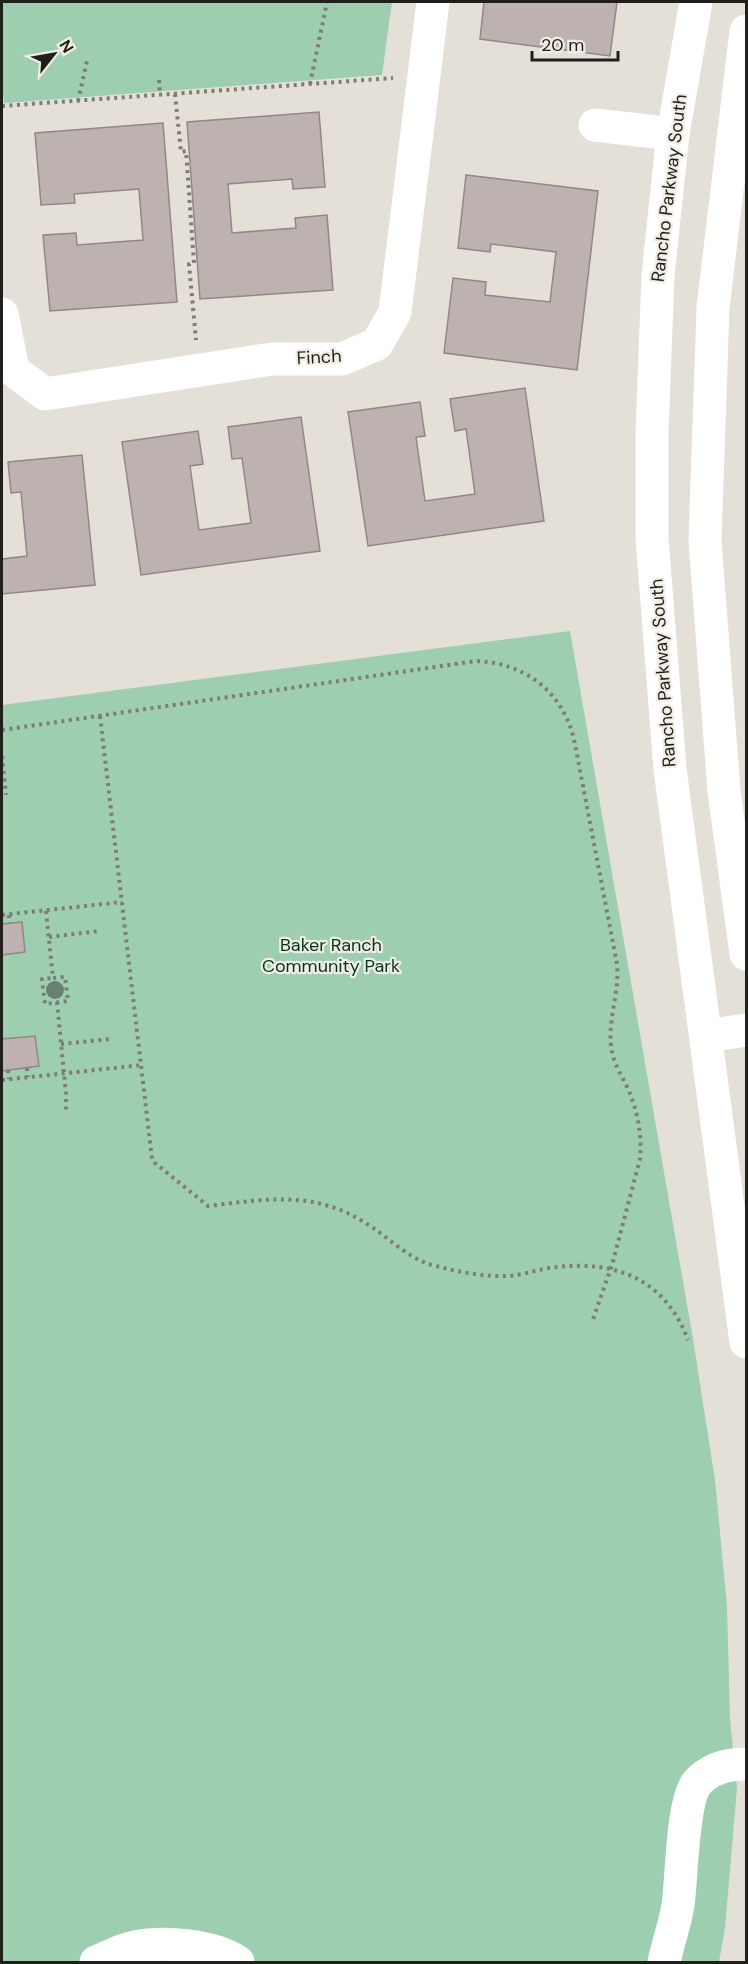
<svg xmlns="http://www.w3.org/2000/svg" width="748" height="1964" font-family="'DM Sans',sans-serif">
	<style>
		.green { fill: #9dceaf }
		.building { fill: #bdb2b1; stroke: #918786; stroke-width: 1.5 }
		.lines { fill: none; stroke-linecap: round; stroke-linejoin: round }
		.path { stroke: #7f7c76; stroke-width: 4; stroke-dasharray: 3 4.5; stroke-linecap: butt }
		.minor { stroke: #fff; stroke-width: 33 }
		.tree { fill: #678170 }
		.labels { text-anchor: middle; dominant-baseline: central; stroke-width: 4.5; stroke-linejoin: round; paint-order: stroke }
		.street-label { font-size: 18px; fill: #211f1c; stroke: #f1ede5 }
		.park-label { font-size: 18px; fill: #00331b; stroke: #f1ede5 }
	</style>
	<rect width="100%" height="100%" fill="#e4e0d8"/>
	<g class="green">
		<path d="M 2,2 L 392,2 L 382,75 L 4,103 L 2,86 Z"/>
		<path d="M 570,631 L 693,1339 L 715,1480 L 727,1606 L 730,1719 L 737,1788 L 725,1928 L 719,1962 L 2,1962 L 2,705 Z"/>
	</g>
	<g class="building">
		<path d="M 484,2 L 617,2 L 610,56 L 480,39 Z"/>
		<path d="M 319,112 L 325,187 L 293,189 L 292,179 L 228,184 L 232,233 L 296,228 L 295,218 L 327,215 L 333,290 L 200,299 L 187,122 Z"/>
		<path d="M 163,123 L 177,302 L 50,311 L 43,235 L 76,233 L 77,245 L 143,240 L 139,189 L 74,194 L 75,203 L 41,205 L 35,133 Z"/>
		<path d="M 466,175 L 598,191 L 577,370 L 444,353 L 453,278 L 486,282 L 485,295 L 550,302 L 556,252 L 491,244 L 490,252 L 458,248 Z"/>
		<path d="M 525,388 L 544,521 L 368,546 L 348,412 L 420,402 L 425,436 L 416,437 L 425,501 L 475,494 L 466,429 L 455,431 L 450,399 Z"/>
		<path d="M 301,417 L 320,551 L 141,575 L 122,442 L 198,431 L 203,464 L 190,466 L 199,530 L 251,523 L 242,458 L 232,459 L 228,427 Z"/>
		<path d="M 82,455 L 95,585 L 2,594 L 2,559 L 27,556 L 21,492 L 11,493 L 8,462 Z"/>
		<path d="M 22,922 L 25,952 L 2,955 L 2,924 Z"/>
		<path d="M 35,1036 L 39,1066 L 2,1071 L 2,1039 Z"/>
	</g>
	<g class="lines">
		<g class="path">
			<path d="M 159,80 L 160,95"/>
			<path d="M 310,84 L 327,2"/>
			<path d="M 175,94 L 181,152 L 186,151 L 194,263 L 189,264 L 196,340"/>
			<path d="M 78,101 L 87,61"/>
			<path d="M 2,106 L 393,78"/>
			<path d="M 100,716 L 152,1159 L 155,1163 L 208,1206 C 266,1199 315,1190 367,1224 C 390,1238 409,1260 436,1266 C 459,1272 484,1277 508,1276 C 525,1275 541,1268 557,1267 C 618,1260 666,1281 688,1340"/>
			<path d="M 2,730 L 476,661 C 525,663 562,691 574,739 L 617,964 C 620,993 606,1023 612,1052 C 615,1066 623,1078 629,1091 C 638,1113 642,1135 640,1159 L 612,1265 L 592,1322"/>
			<path d="M 2,756 L 6,795"/>
			<path d="M 46,911 L 53,978 L 65,977 L 68,1001 L 45,1004 L 42,979 L 53,978"/>
			<path d="M 2,915 L 122,902"/>
			<path d="M 9,915 L 10,923"/>
			<path d="M 49,937 L 99,931"/>
			<path d="M 57,1002 L 66,1094 L 66,1110"/>
			<path d="M 61,1044 L 112,1039"/>
			<path d="M 27,1068 L 28,1077"/>
			<path d="M 8,1070 L 9,1079"/>
			<path d="M 2,1080 L 142,1065"/>
		</g>
		<g class="minor">
			<path d="M 696,2 L 673,134 L 658,275 L 652,432 L 652,538 L 670,769 L 746,1342"/>
			<path d="M 746,31 L 713,308 L 705,541 L 724,791 L 746,954"/>
			<path d="M 595,125 L 673,134"/>
			<path d="M 2,314 L 13,370 L 45,394 L 272,359 L 342,359 L 377,344 L 395,312 L 433,2"/>
			<path d="M 706,1036 L 746,1030"/>
			<path d="M 96,1962 C 108,1957 122,1949 135,1947 C 163,1941 214,1945 238,1962"/>
			<path d="M 664,1962 C 668,1943 675,1924 678,1905 C 682,1878 682,1801 697,1783 C 710,1768 728,1764 746,1764"/>
		</g>
	</g>
	<circle class="tree" cx="55" cy="990" r="9"/>
	<g class="labels">
		<g class="street-label">
			<text transform="translate(669 188) rotate(-83)">Rancho Parkway South</text>
			<text transform="translate(319 357) rotate(-3)">Finch</text>
			<text transform="translate(663 673) rotate(-94)">Rancho Parkway South</text>
		</g>
		<g class="park-label">
			<text x="331" y="945">Baker Ranch<tspan x="331" dy="21">Community Park</tspan></text>
		</g>
	</g>
	<rect width="748" height="1964" fill="none" stroke="#211f1c" stroke-width="6"/>
	<g transform="translate(54 54) rotate(59)" stroke="#f1ede5" stroke-width="4.5" paint-order="stroke">
	<path d="M0-4.5L10 22L0 15L-10 22Z" fill="#211f1c"/>
	<text y="-9" font-size="16" font-weight="bold" text-anchor="middle" fill="#211f1c">N</text>
	</g>
	<path d="M532 51v9h86v-9" fill="none" stroke="#211f1c" stroke-width="3"/>
	<text x="541" y="51" font-size="18" fill="#211f1c" stroke="#f1ede5" stroke-width="4.5" paint-order="stroke">20 m</text>
</svg>
